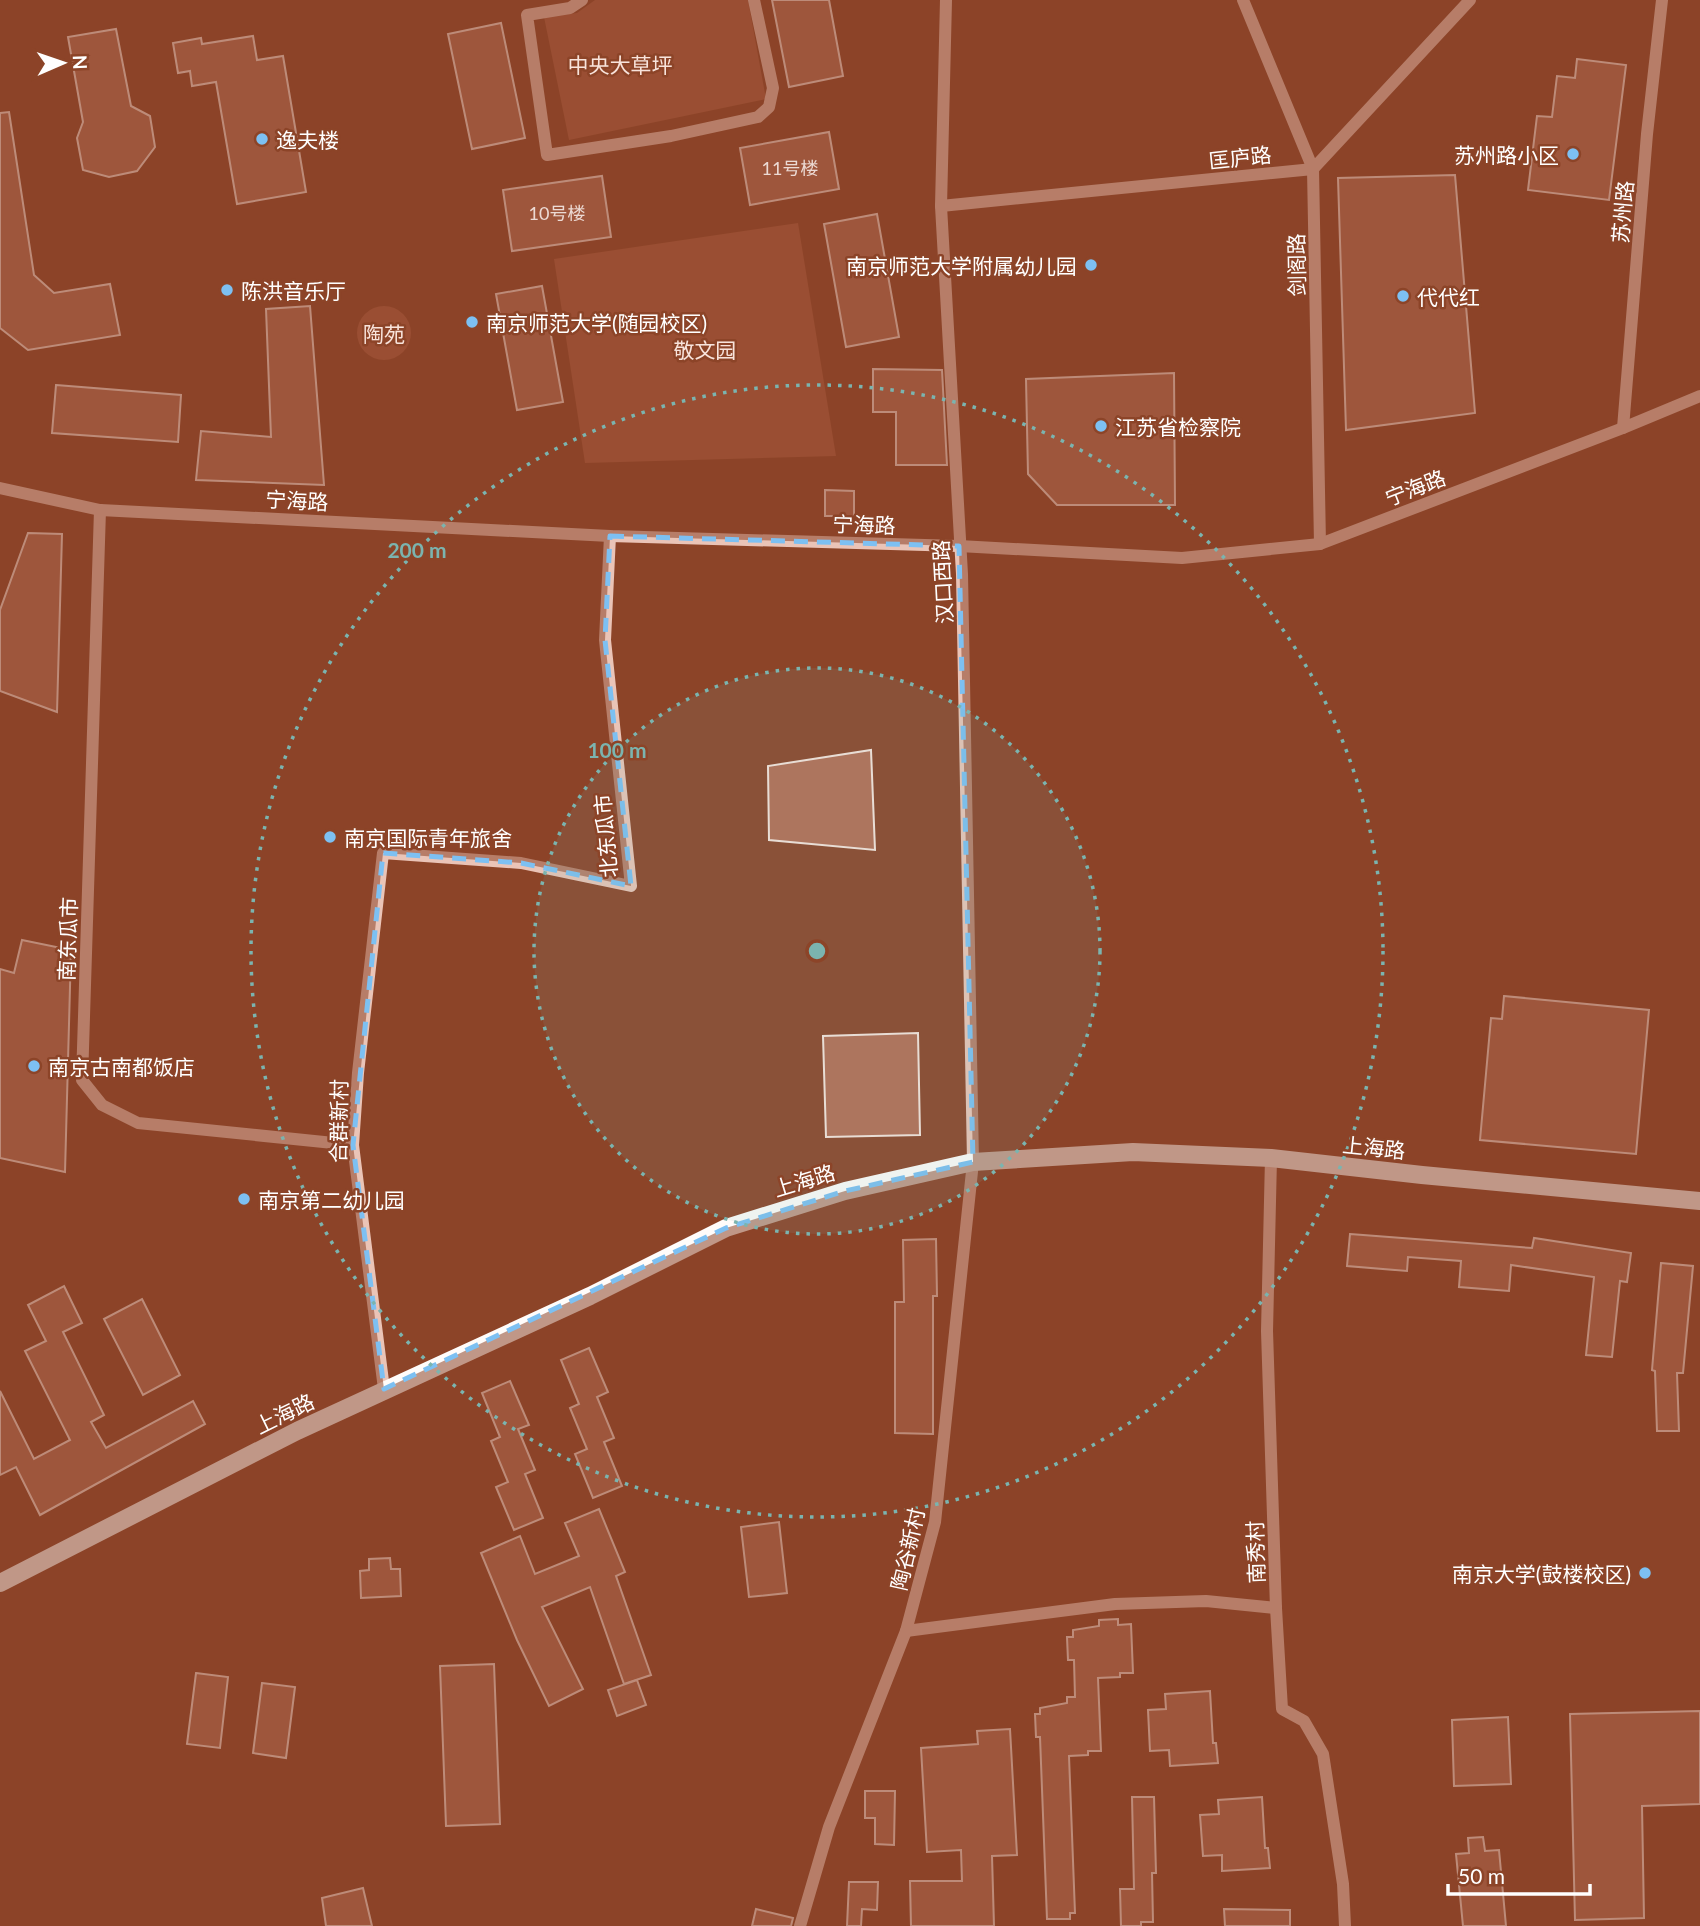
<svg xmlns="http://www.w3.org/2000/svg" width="1700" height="1926" font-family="Lato,'Noto Sans SC',sans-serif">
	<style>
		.green { fill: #aa5c40 }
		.building { fill: #b46d54; stroke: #f8e3db; stroke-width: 2 }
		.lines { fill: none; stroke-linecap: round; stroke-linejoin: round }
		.minor { stroke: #eac4b7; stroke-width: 12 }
		.major { stroke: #fffcfa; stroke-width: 18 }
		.marked { fill: none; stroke: #7dc0f2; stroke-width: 5; stroke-dasharray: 14 9; stroke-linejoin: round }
		.ring { fill: none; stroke: #7bb4af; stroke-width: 3.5; stroke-dasharray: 3.5 7 }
		.poi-dot { fill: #7dc0f2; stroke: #8c4428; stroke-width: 2.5 }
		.labels { text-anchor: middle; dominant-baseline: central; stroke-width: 5; stroke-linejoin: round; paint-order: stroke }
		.number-label { font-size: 18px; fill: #ecdad4 }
		.park-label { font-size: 21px; fill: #f8e3db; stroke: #8c4428 }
		.poi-label { font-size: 21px; fill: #fff; stroke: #8c4428; text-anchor: start }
		.street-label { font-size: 21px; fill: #fff; stroke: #8c4428 }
		.centre { fill: #7bb4af; stroke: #8c4428; stroke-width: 3.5 }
		.ring-label { font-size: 21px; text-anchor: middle; font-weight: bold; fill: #7bb4af; stroke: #8c4428; stroke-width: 5; stroke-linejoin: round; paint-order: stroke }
	</style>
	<rect width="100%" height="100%" fill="#8c4428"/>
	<g class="green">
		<path d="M 595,0 L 748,0 L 766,99 L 569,140 L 544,17 L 577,13 Z"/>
		<path d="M 798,223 L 836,456 L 585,463 L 554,259 Z"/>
		<circle cx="384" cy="333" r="27"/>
	</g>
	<g class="building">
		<path d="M 772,0 L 829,0 L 843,76 L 789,87 Z"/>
		<path d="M 501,23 L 525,138 L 472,149 L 448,34 Z"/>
		<path d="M 116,29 L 131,106 L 150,116 L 155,147 L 137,171 L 109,177 L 83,170 L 77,138 L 83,122 L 68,37 Z"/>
		<path d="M 253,36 L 257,60 L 283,56 L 306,192 L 237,204 L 216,82 L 192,86 L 190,71 L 178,73 L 173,43 L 201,38 L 202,44 Z"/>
		<path d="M 1577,59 L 1626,65 L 1609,200 L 1528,190 L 1537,116 L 1552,117 L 1557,76 L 1575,78 Z"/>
		<path d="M 9,112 L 34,275 L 54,293 L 110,284 L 120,335 L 28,350 L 0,328 L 0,113 Z"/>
		<path d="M 829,132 L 839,189 L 750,205 L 740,148 Z"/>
		<path d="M 1455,175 L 1475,413 L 1346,430 L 1338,178 Z"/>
		<path d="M 602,176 L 611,237 L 512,251 L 503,190 Z"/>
		<path d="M 877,214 L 899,337 L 846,347 L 824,224 Z"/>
		<path d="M 542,286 L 563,402 L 517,410 L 496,294 Z"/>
		<path d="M 310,306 L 324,485 L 196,480 L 201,431 L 271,437 L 266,309 Z"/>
		<path d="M 873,369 L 942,370 L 947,465 L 896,465 L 896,412 L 873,412 Z"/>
		<path d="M 1174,373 L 1175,505 L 1057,505 L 1028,474 L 1026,379 Z"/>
		<path d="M 56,385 L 181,395 L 178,442 L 52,433 Z"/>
		<path d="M 825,490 L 854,491 L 854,516 L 825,516 Z"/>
		<path d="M 28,533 L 62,534 L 57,712 L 0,691 L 0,610 Z"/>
		<path d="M 871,750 L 875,850 L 769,840 L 768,766 Z"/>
		<path d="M 22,940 L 71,950 L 65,1172 L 0,1158 L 0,969 L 14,973 Z"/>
		<path d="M 1504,996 L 1649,1010 L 1636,1154 L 1480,1140 L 1491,1018 L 1502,1019 Z"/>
		<path d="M 918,1033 L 920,1135 L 826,1137 L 823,1036 Z"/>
		<path d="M 1350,1234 L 1532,1248 L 1534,1238 L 1631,1253 L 1627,1282 L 1620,1281 L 1612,1357 L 1586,1355 L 1594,1277 L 1511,1265 L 1509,1291 L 1459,1287 L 1461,1261 L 1408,1257 L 1407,1271 L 1347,1266 Z"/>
		<path d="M 936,1239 L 937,1296 L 933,1296 L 933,1434 L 895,1433 L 895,1302 L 904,1302 L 903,1240 Z"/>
		<path d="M 1661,1263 L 1693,1266 L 1683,1373 L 1677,1373 L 1679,1431 L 1657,1431 L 1655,1371 L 1652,1370 Z"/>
		<path d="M 64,1286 L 82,1323 L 63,1332 L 104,1415 L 91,1422 L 106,1448 L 193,1401 L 205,1424 L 40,1515 L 16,1467 L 0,1475 L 0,1391 L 34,1459 L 70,1440 L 25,1351 L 46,1341 L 28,1305 Z"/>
		<path d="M 142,1299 L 180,1375 L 143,1395 L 104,1319 Z"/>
		<path d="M 589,1348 L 608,1392 L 597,1397 L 614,1438 L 604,1442 L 622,1486 L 593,1498 L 575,1454 L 587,1449 L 570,1408 L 579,1404 L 561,1360 Z"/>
		<path d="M 510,1381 L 529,1425 L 518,1429 L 535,1470 L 525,1474 L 543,1518 L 514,1530 L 496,1487 L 508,1482 L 491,1441 L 500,1437 L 482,1393 Z"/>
		<path d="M 599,1509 L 625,1572 L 616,1576 L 651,1675 L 624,1684 L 590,1587 L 542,1607 L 583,1689 L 549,1706 L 517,1640 L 481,1553 L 520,1536 L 535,1574 L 579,1556 L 565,1523 Z"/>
		<path d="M 779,1522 L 787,1593 L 749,1597 L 741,1527 Z"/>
		<path d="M 390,1558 L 391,1569 L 400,1569 L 401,1596 L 361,1598 L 360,1571 L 369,1570 L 369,1559 Z"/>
		<path d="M 1118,1619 L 1118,1625 L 1131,1624 L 1133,1673 L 1120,1673 L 1120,1677 L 1098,1678 L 1101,1751 L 1088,1751 L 1088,1755 L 1069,1756 L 1075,1913 L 1070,1913 L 1070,1919 L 1047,1919 L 1040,1737 L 1036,1737 L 1035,1714 L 1040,1714 L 1040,1708 L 1067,1703 L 1067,1697 L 1075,1697 L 1074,1660 L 1068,1660 L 1067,1637 L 1073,1637 L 1073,1630 L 1099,1626 L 1099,1620 Z"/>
		<path d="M 494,1664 L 500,1824 L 446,1826 L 440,1666 Z"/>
		<path d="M 196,1673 L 228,1677 L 220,1748 L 187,1744 Z"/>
		<path d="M 637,1680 L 646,1705 L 617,1716 L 608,1690 Z"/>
		<path d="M 262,1683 L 295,1687 L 286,1758 L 253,1753 Z"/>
		<path d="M 1210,1691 L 1213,1743 L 1216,1743 L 1218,1763 L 1170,1766 L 1169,1750 L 1150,1751 L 1148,1710 L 1166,1709 L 1165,1694 Z"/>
		<path d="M 1700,1711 L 1700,1804 L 1642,1806 L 1644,1918 L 1575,1920 L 1570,1714 Z"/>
		<path d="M 1508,1717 L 1511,1784 L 1454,1786 L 1452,1720 Z"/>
		<path d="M 1010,1729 L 1017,1855 L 992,1856 L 994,1926 L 911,1926 L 910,1881 L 962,1881 L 961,1850 L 927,1852 L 921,1748 L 978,1744 L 977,1731 Z"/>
		<path d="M 865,1791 L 895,1791 L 894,1845 L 875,1844 L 875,1818 L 865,1818 Z"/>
		<path d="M 1132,1797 L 1154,1797 L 1156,1873 L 1152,1873 L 1153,1922 L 1141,1922 L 1141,1926 L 1121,1926 L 1120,1889 L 1134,1889 Z"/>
		<path d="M 1262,1797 L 1265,1848 L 1268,1848 L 1270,1868 L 1222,1871 L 1222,1855 L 1203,1856 L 1200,1815 L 1219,1814 L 1218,1800 Z"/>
		<path d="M 1483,1837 L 1485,1851 L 1499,1850 L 1506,1926 L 1463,1926 L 1456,1854 L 1469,1853 L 1468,1838 Z"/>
		<path d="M 849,1882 L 878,1882 L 877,1910 L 862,1909 L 861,1926 L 847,1926 Z"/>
		<path d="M 363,1888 L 372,1926 L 326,1926 L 322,1898 Z"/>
		<path d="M 756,1909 L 793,1918 L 791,1926 L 752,1926 Z"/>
		<path d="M 1224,1909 L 1290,1910 L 1290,1926 L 1225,1926 Z"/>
	</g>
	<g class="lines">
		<g class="minor">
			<path d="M 582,0 L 570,8 L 527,15 L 547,155 L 671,136 L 758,117 L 769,107 L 773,88 L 754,0"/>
			<path d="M 1243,0 L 1313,169 L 1320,544"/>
			<path d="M 941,206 L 1313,169 L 1470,0"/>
			<path d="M 1623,428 L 1647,134 L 1662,0"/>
			<path d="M 0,488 L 100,510 L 610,536 L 959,546 L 1182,558 L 1320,544 L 1623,428 L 1700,396"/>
			<path d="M 100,510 L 82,1080 L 102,1105 L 138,1123 L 353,1145"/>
			<path d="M 1271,1158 L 1267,1331 L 1276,1608 L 1282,1709 L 1304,1721 L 1323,1754 L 1343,1884 L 1345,1926"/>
			<path d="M 384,1389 L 353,1145 L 358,1073 L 383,853 L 521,863 L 631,886 L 605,640 L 610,536"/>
			<path d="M 906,1631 L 1115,1604 L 1206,1601 L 1276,1608"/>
			<path d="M 800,1926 L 829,1827 L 906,1631 L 935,1522 L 973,1162 L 962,574 L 941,206 L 946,0"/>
		</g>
		<path class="major" d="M 0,1583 L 297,1431 L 590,1296 L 726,1228 L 845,1191 L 973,1162 L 1133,1152 L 1271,1158 L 1422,1175 L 1700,1201"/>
	</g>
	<path d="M0 0H1700V1926H0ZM 610,536 L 959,546 L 973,1162 L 845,1191 L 726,1228 L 384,1389 L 353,1145 L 383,853 L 521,863 L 631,886 L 605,640 Z" fill="#8c4428" fill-opacity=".55" fill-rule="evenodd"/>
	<path class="marked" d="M 610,536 L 959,546 L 973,1162 L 845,1191 L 726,1228 L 384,1389 L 353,1145 L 383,853 L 521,863 L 631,886 L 605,640 Z"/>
	<circle cx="817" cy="951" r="283" fill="#7bb4af" fill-opacity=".12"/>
	<g class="ring">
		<circle cx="817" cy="951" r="283"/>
		<circle cx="817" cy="951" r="566"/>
	</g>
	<g class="poi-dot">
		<circle cx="262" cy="139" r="7"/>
		<circle cx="1573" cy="154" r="7"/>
		<circle cx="1091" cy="265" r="7"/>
		<circle cx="227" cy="290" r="7"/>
		<circle cx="1403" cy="296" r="7"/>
		<circle cx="472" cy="322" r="7"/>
		<circle cx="1101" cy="426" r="7"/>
		<circle cx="330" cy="837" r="7"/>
		<circle cx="34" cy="1066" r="7"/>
		<circle cx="244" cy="1199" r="7"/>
		<circle cx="1645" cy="1573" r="7"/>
	</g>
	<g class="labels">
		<g class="number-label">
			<text x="790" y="168">11号楼</text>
			<text x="557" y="213">10号楼</text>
		</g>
		<g class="park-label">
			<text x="620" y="64">中央大草坪</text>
			<text x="384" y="333">陶苑</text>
			<text x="705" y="349">敬文园</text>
		</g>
		<g class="poi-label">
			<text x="276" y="139">逸夫楼</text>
			<text x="1559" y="154" text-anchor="end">苏州路小区</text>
			<text x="1077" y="265" text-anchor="end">南京师范大学附属幼儿园</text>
			<text x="241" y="290">陈洪音乐厅</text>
			<text x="1417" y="296">代代红</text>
			<text x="486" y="322">南京师范大学(随园校区)</text>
			<text x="1115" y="426">江苏省检察院</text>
			<text x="344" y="837">南京国际青年旅舍</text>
			<text x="48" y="1066">南京古南都饭店</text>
			<text x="258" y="1199">南京第二幼儿园</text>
			<text x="1631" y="1573" text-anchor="end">南京大学(鼓楼校区)</text>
		</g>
		<g class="street-label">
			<text transform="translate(1240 157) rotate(-6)">匡庐路</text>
			<text transform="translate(1622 212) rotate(-85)">苏州路</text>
			<text transform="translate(1296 265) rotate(-91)">剑阁路</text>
			<text transform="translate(1415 487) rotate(-21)">宁海路</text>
			<text transform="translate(297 500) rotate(3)">宁海路</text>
			<text transform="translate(864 524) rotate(2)">宁海路</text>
			<text transform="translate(942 582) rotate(-93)">汉口西路</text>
			<text transform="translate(605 836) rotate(-95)">北东瓜市</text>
			<text transform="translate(67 939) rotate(-88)">南东瓜市</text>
			<text transform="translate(338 1121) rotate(-89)">合群新村</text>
			<text transform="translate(1374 1147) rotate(6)">上海路</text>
			<text transform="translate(804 1180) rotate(-17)">上海路</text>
			<text transform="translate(284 1413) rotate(-26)">上海路</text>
			<text transform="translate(907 1549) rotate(-77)">陶谷新村</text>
			<text transform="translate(1255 1552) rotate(-92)">南秀村</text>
		</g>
	</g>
	<circle cx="817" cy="951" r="10" class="centre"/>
	<g class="ring-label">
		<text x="417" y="558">200 m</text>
		<text x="617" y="758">100 m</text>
	</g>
	<g transform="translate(63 63) rotate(88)" stroke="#8c4428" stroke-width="5" paint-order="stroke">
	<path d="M0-5L12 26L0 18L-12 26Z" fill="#ffffff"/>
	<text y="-10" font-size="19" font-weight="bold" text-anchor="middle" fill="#ffffff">N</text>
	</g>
	<path d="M1448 1884v10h142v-10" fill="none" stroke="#ffffff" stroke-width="3.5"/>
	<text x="1458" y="1884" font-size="21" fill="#ffffff" stroke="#8c4428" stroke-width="5" paint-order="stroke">50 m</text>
</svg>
